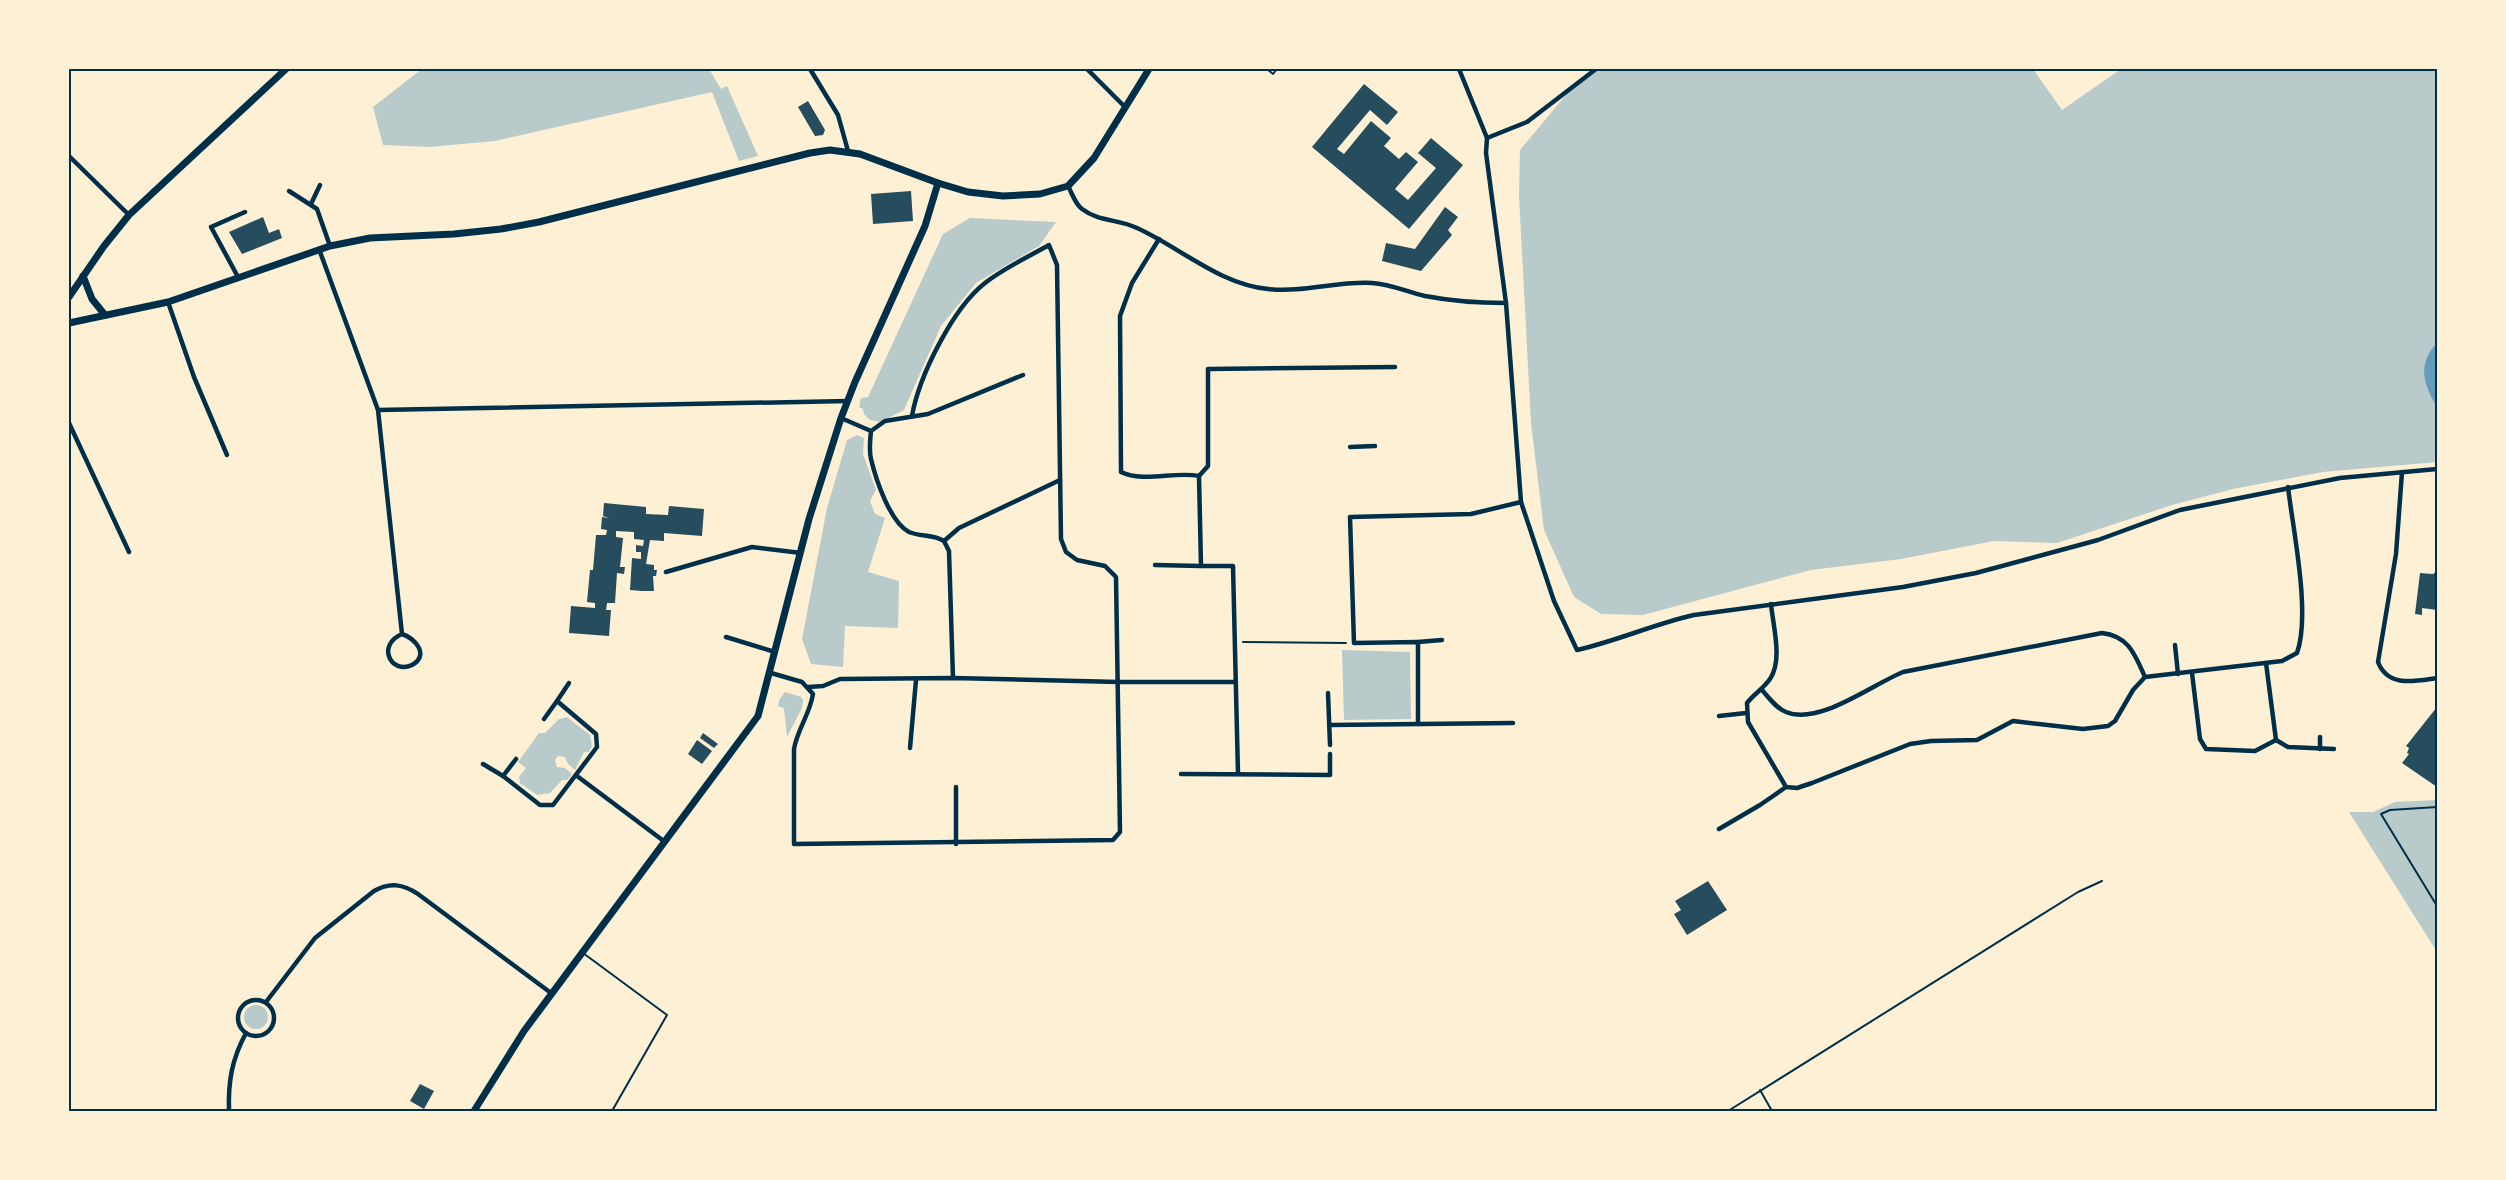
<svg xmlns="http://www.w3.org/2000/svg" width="2506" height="1180" font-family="Helvetica,sans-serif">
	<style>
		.green { fill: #b9caca }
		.water { fill: #669bbc }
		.building { fill: #264d5e }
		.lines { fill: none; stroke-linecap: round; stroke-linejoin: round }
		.path { stroke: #003049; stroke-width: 2 }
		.service { stroke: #003049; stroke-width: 2 }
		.minor { stroke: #003049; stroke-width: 4.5 }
		.secondary { stroke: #003049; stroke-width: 7 }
		.neatline { fill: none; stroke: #003049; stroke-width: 2 }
	</style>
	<rect width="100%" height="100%" fill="#fdf0d5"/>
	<g class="green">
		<path d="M 422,69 L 709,69 L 721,89 L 727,86 L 758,156 L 739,161 L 712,92 L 495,141 L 429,147 L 383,145 L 373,107 Z"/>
		<path d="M 1597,69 L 2033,69 L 2062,110 L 2121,69 L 2437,69 L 2437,462 L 2323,472 L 2233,489 L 2172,505 L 2057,543 L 1994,541 L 1901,559 L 1811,570 L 1643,615 L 1601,614 L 1574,597 L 1544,530 L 1531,423 L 1519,195 L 1520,150 L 1575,84 Z"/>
		<path d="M 970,218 L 1056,222 L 1039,246 L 976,283 L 941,326 L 904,410 L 880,422 L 870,420 L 864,414 L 863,409 L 859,407 L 861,398 L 868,397 L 943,234 Z"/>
		<path d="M 857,435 L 864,438 L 863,454 L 876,490 L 870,501 L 875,514 L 885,518 L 868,572 L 899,581 L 898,628 L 845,626 L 843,667 L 811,664 L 802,639 L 827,508 L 847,440 Z"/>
		<path d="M 1342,650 L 1410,652 L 1411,719 L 1344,720 Z"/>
		<path d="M 785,692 L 801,697 L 803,700 L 802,708 L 787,737 L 784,708 L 778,706 L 779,700 Z"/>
		<path d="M 567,717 L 590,735 L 592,746 L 589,752 L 584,752 L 575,770 L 568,764 L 565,757 L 558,756 L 555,760 L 557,767 L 565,768 L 572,774 L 567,780 L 562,780 L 550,793 L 537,795 L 520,783 L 519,777 L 526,768 L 518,762 L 539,733 L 545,733 L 559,719 Z"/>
		<path d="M 2437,800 L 2437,952 L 2349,812 L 2373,812 L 2395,802 Z"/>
		<circle cx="256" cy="1017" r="12"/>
	</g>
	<path class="water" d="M 2437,343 L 2437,407 C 2423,384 2417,364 2437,343 Z"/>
	<g class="building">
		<path d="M 1364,84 L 1398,112 L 1387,125 L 1370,110 L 1337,149 L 1344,154 L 1371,121 L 1391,138 L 1384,146 L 1399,159 L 1406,152 L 1418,162 L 1395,189 L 1408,200 L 1436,168 L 1418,153 L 1431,138 L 1463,165 L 1409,229 L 1312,147 Z"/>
		<path d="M 808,101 L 825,130 L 823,135 L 815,136 L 798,107 Z"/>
		<path d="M 911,191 L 913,221 L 873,224 L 871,194 Z"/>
		<path d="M 1445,207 L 1458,217 L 1448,230 L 1452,235 L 1421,271 L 1382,261 L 1386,243 L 1415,249 Z"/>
		<path d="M 263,217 L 269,233 L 279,229 L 282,238 L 242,254 L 229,232 Z"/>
		<path d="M 604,503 L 646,507 L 646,514 L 668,515 L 669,506 L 704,509 L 702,536 L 664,533 L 664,541 L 650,540 L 646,564 L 654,565 L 654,570 L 657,570 L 656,576 L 653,576 L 654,591 L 642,591 L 630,590 L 632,558 L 641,559 L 641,552 L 636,552 L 636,545 L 643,546 L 644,540 L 634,539 L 634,532 L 616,531 L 616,537 L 623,538 L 620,567 L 625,567 L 624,574 L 617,573 L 615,603 L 607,603 L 606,610 L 611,610 L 609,636 L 569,633 L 571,606 L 595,608 L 595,603 L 587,602 L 590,570 L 593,570 L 596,535 L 606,535 L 607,530 L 601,529 L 602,517 L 609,518 L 603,516 Z"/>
		<path d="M 2437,571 L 2437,610 L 2422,608 L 2422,615 L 2415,614 L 2420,573 L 2433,574 Z"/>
		<path d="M 2437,707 L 2436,753 L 2437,787 L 2402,763 L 2409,754 L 2407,753 L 2409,748 L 2406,746 Z"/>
		<path d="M 703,733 L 718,744 L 714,748 L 700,738 Z"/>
		<path d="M 697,740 L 712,751 L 702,764 L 688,754 Z"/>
		<path d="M 1708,881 L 1727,910 L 1687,935 L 1674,914 L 1681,910 L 1675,901 Z"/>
		<path d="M 420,1084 L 434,1091 L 424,1109 L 410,1101 Z"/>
	</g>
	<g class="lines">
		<g class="path">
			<path d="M 1243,642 L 1346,643"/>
			<path d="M 2437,807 L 2390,810 L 2381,814 L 2437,906"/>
		</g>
		<g class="service">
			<path d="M 1267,69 L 1273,74 L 1277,69"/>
			<path d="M 583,953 L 667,1015 L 612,1111"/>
			<path d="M 1760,1090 L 1772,1111"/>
			<path d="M 1728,1111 L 2078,892 L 2102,881"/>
		</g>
		<g class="minor">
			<path d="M 810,69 L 838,115 L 848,151"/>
			<path d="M 1087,69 L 1125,107"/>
			<path d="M 1459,69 L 1487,138 L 1486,153 L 1506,303 L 1521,502 L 1554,601 L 1577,650 C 1617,641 1654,624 1694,615 L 1903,587 L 1976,573 L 2098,540 L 2180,510 L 2340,478 L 2437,469"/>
			<path d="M 1487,138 L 1527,122 L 1596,69"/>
			<path d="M 69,156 L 129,215"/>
			<path d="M 1068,186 C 1072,193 1075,204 1082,209 C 1099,222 1119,219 1137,228 C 1181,248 1219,284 1268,289 C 1303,293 1337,281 1372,283 C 1390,284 1408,292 1425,296 C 1451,301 1479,303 1506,303"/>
			<path d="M 289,191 L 317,209 L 330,246"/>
			<path d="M 311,204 L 320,185"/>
			<path d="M 1159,239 L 1132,283 L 1120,316 L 1121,472 C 1144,483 1174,471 1199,476 L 1201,566 L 1233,566 L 1238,774"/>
			<path d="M 319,249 L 378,410 L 402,634 C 376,645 391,675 412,665 C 430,655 415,638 402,634"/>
			<path d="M 238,277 L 211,227 L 245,212"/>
			<path d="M 168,302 L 194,377 L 227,455"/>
			<path d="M 378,410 L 848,401"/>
			<path d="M 841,418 L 871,431 C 870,440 869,451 871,459 C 876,480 890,522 909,532 C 921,537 933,534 944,541 L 959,528 L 1060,480"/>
			<path d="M 69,423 L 129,552"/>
			<path d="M 871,431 L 885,421 L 928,414 L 1023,375"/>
			<path d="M 1350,447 L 1375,446"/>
			<path d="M 2402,472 L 2396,554 L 2378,662 C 2388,688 2415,681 2437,678"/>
			<path d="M 1199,476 L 1208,466 L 1208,369 L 1395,367"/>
			<path d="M 944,541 L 949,551 L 953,678"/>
			<path d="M 1155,565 L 1201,566"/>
			<path d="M 666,572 L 752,547 L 801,553"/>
			<path d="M 1771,604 C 1773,626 1783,660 1770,679 C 1763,689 1754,694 1747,703 L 1748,722 L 1786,787 L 1797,788 L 1812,783 L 1910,744 L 1931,741 L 1977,740 L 2013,721 L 2083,729 L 2108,726 L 2115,721 L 2133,690 L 2145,677 L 2282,661 L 2297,653 C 2311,614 2293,530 2288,487"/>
			<path d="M 726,637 L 775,652"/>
			<path d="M 1418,642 L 1442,640"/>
			<path d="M 2175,645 L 2178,674"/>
			<path d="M 2266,663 L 2276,740 L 2288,747 L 2334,749"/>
			<path d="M 771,673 L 802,682 L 813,694 C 810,714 797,730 794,749 L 794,844 L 1113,840 L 1120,832 L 1116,577 L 1105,566 L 1077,560 L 1066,552 L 1061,539 L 1057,265 L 1049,245 C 1028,257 1004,268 985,283 C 953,308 919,376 912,416"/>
			<path d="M 2192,673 L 2200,739 L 2206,749 L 2255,751 L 2276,740"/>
			<path d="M 808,687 L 823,686 L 840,679 L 953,678 L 1119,682 L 1235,682"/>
			<path d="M 1762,690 C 1769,698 1776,708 1786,712 C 1819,726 1873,684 1903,672 L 2102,633 C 2129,636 2135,655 2145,677"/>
			<path d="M 1328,693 L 1330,745"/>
			<path d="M 557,701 L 569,683"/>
			<path d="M 1719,716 L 1746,713"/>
			<path d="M 1418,724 L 1418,642 L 1354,643 L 1350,517 L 1471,514 L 1521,502"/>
			<path d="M 1329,725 L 1513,723"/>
			<path d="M 910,748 L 916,680"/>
			<path d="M 2320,749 L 2320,737"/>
			<path d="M 483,764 L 503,776 L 516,759"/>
			<path d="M 1181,774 L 1330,775 L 1330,754"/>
			<path d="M 503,776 L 540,805 L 553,805 L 597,747 L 596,734 L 557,701 L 544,719"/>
			<path d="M 577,776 L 665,842"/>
			<path d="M 956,787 L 956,844"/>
			<path d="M 1719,829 L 1760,805 L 1786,787"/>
			<circle cx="256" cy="1018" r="18"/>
			<path d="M 266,1002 L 315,938 L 374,891 C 390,882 403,884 418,894 L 551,993"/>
			<path d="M 229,1111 C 228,1081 232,1059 246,1033"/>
		</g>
		<g class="secondary">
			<path d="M 83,276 L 92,299 L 105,315"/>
			<path d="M 69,297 L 104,246 L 129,215 L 286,69"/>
			<path d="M 69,323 L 168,302 L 330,246 L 370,238 L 454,234 L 501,229 L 539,222 L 810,153 L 830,150 L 860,154 L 938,183 L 968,192 L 1003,196 L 1040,194 L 1068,186 L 1094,158 L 1149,69"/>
			<path d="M 474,1111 L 524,1031 L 758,716 L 809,519 L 841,418 L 855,382 L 925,226 L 938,183"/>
		</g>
	</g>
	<rect width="2506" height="1180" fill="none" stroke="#fdf0d5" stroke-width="141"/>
	<rect x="70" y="70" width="2366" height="1040" class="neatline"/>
</svg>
